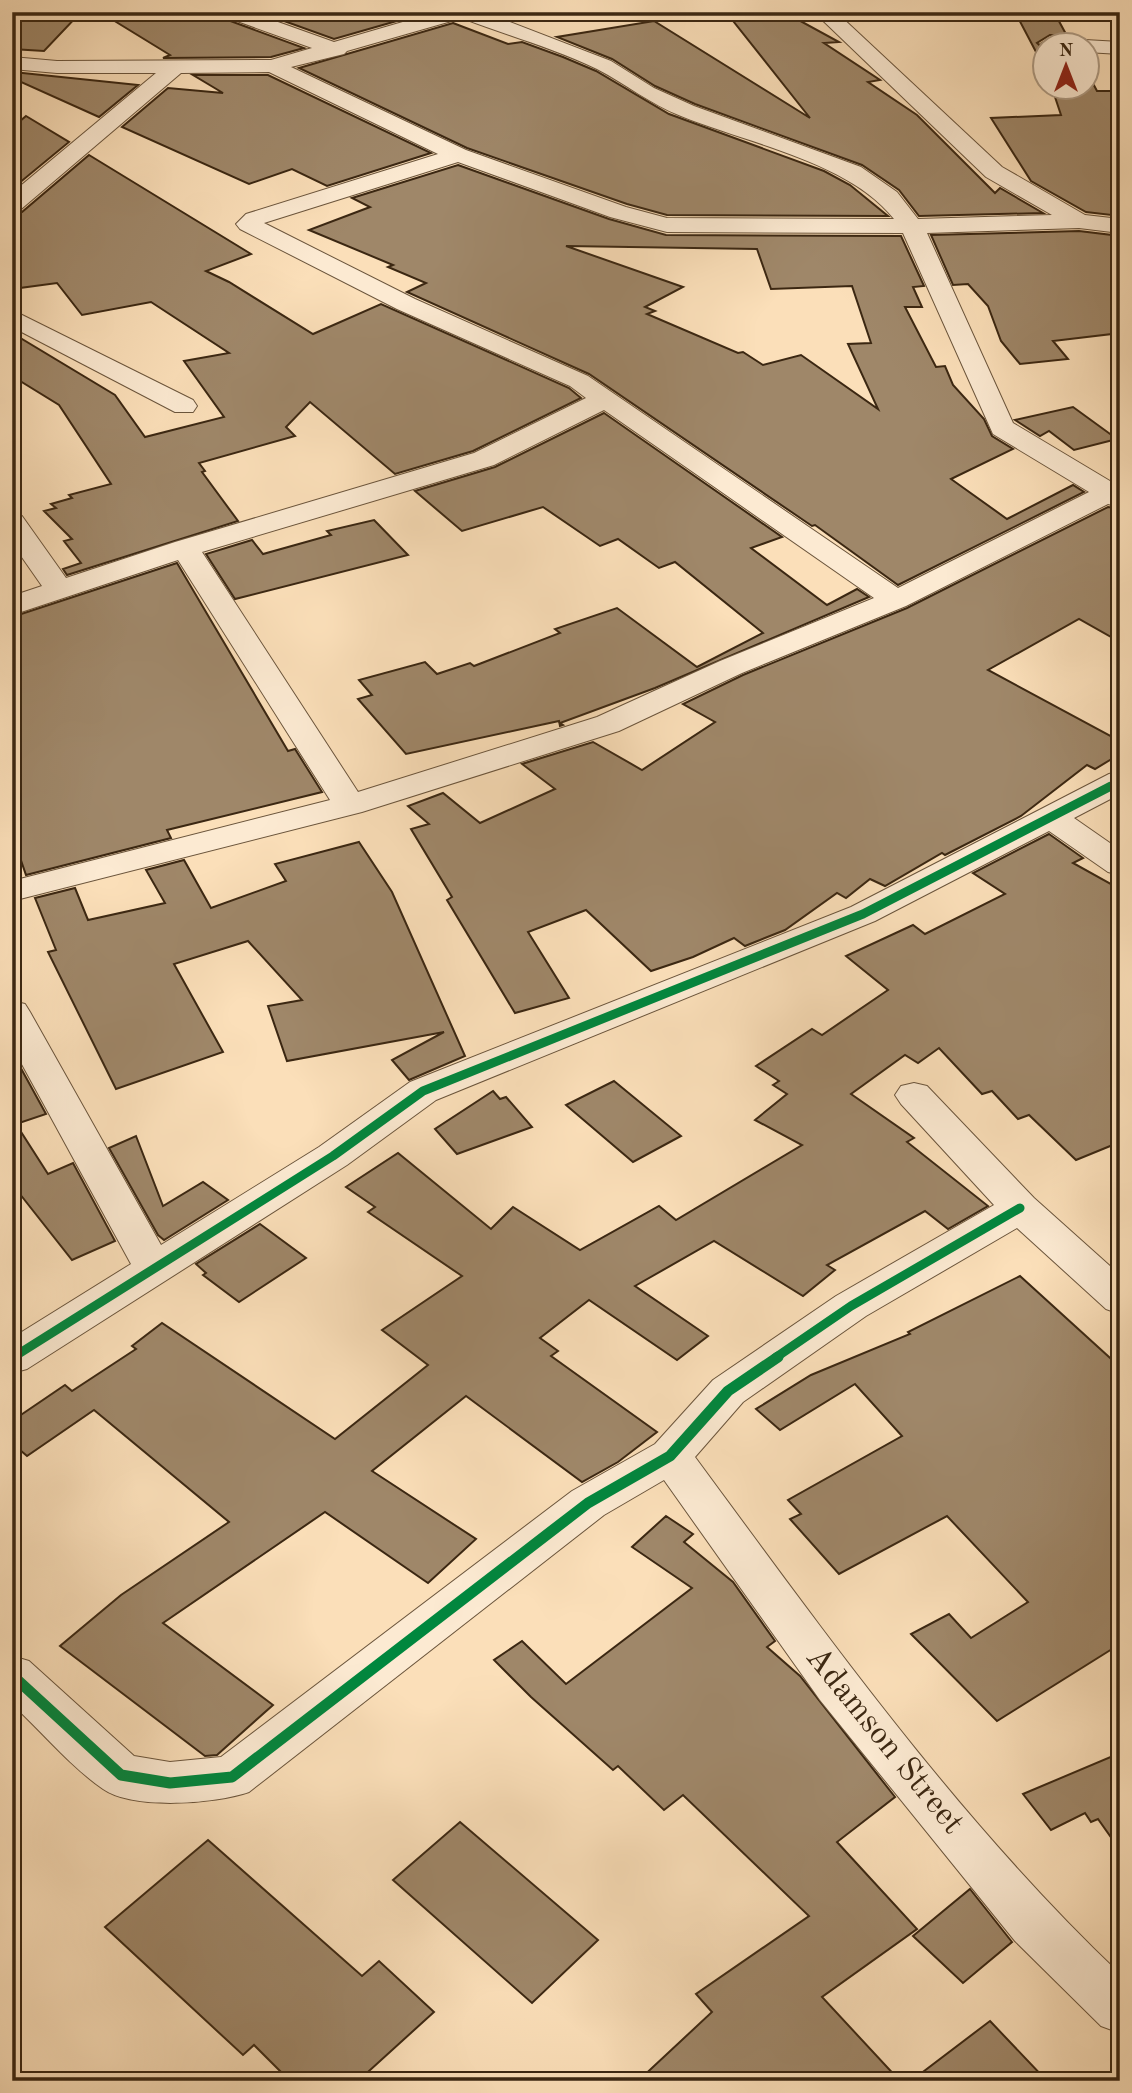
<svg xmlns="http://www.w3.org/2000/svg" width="1132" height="2093" font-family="'Old Standard TT',serif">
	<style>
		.building { fill: #9f8769; stroke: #3b2712; stroke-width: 2; fill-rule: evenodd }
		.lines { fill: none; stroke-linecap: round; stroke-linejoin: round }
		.minor-casing { stroke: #6b553c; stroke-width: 2 }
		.minor { fill: #fcead2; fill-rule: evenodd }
		.cycleway-far2-casing { stroke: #fcead2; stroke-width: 10 }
		.cycleway-far1-casing { stroke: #fcead2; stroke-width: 13 }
		.cycleway-casing { stroke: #fcead2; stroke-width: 16 }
		.cycleway-far2 { stroke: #00873e; stroke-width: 7 }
		.cycleway-far1 { stroke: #00873e; stroke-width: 9 }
		.cycleway { stroke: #00873e; stroke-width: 11 }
		.labels { text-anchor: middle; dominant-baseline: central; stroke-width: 5; stroke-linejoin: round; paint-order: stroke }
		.near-street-label { font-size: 33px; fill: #3b2712; stroke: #fcead2 }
	</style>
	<rect width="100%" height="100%" fill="#fbdfb9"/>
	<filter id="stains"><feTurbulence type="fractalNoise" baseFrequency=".00286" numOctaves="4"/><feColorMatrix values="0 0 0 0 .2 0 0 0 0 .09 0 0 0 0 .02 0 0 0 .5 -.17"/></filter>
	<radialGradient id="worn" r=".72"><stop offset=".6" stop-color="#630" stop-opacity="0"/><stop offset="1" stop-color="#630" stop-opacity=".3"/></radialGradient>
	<g class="building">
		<path d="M 12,12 L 81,12 L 44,51 L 12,49 Z"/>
		<path d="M 100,12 L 218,12 L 222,18 L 304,48 L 271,57 L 163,58 L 170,55 Z"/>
		<path d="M 259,12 L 416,12 L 421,14 L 334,39 Z"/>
		<path d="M 726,12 L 784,12 L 839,42 L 824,43 L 880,80 L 868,82 L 917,115 L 995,193 L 1000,188 L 1043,213 L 919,216 L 899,190 L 862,165 L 695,104 L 655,86 L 612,59 L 557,37 L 654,21 L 810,118 Z"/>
		<path d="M 1015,12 L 1054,12 L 1067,36 L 1050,35 L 1037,43 L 1045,50 L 1045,69 Z"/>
		<path d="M 453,23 L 508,44 L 522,42 L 563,57 L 596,71 L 669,114 L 824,171 L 850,185 L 888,216 L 667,215 L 627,204 L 467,148 L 299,68 Z"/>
		<path d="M 13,72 L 138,85 L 99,117 L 12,78 Z"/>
		<path d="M 1087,72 L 1097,91 L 1120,91 L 1120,216 L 1086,212 L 1031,181 L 991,118 L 1061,115 L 1052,88 L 1087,88 Z"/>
		<path d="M 193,75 L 268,75 L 431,153 L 327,186 L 292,169 L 249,184 L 122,127 L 168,88 L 223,93 Z"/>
		<path d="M 26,116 L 69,142 L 12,189 L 12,128 Z"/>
		<path d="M 89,155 L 251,254 L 206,271 L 229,282 L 313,334 L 381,304 L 569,388 L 581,398 L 473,451 L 395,474 L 310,402 L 286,427 L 295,436 L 199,463 L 205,471 L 202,472 L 238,521 L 67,575 L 63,569 L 81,563 L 64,541 L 72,539 L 44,511 L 56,508 L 51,504 L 72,498 L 69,495 L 111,484 L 59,405 L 12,376 L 12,333 L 115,395 L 145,437 L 224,417 L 184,361 L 229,353 L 151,302 L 82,315 L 57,283 L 12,289 L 12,214 L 22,212 Z"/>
		<path d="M 458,165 L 609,219 L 666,235 L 901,236 L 924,286 L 913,287 L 922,307 L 905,307 L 936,367 L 945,366 L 953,385 L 984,419 L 992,436 L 1013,449 L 951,479 L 1007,519 L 1073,485 L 1084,492 L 898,585 L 815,525 L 812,526 L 589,374 L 407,292 L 426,283 L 388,267 L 393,265 L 309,230 L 370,207 L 352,198 ZM 566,246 L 757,249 L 771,289 L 852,286 L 871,343 L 848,344 L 878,409 L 801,355 L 763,365 L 743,352 L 738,353 L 647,314 L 655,311 L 645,307 L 683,287 Z"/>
		<path d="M 1079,231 L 1120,236 L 1120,333 L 1053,341 L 1068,359 L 1020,364 L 1001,341 L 988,306 L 968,284 L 953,285 L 931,235 Z"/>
		<path d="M 1073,407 L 1117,439 L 1074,450 L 1049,431 L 1040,436 L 1015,420 Z"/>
		<path d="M 604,413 L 782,537 L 751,548 L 827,605 L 857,589 L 869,597 L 655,688 L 560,723 L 563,725 L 560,726 L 559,721 L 406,754 L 358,699 L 372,695 L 359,680 L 425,662 L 437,674 L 470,663 L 474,666 L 560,633 L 555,629 L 617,608 L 697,667 L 763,633 L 675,562 L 659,568 L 618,539 L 600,546 L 543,507 L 462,531 L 415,491 L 495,467 Z"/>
		<path d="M 1108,507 L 1120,509 L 1120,642 L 1079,619 L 988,670 L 1120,741 L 1120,754 L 1095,769 L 1087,765 L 1021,816 L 945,855 L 942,853 L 885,886 L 870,879 L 846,898 L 837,893 L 785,930 L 745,946 L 734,938 L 693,957 L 651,971 L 586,910 L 528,932 L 569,998 L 515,1013 L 447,900 L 452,897 L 411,829 L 429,824 L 408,806 L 443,793 L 480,823 L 555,789 L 522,764 L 593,742 L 642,770 L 715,722 L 683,704 L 743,675 L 907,608 Z"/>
		<path d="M 374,520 L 408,555 L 235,599 L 206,554 L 252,540 L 263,554 L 331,535 L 327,531 Z"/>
		<path d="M 177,563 L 288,751 L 295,749 L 322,792 L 167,830 L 171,838 L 26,875 L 12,834 L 12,617 Z"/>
		<path d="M 1049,834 L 1083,858 L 1073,863 L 1120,889 L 1120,1142 L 1076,1160 L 1029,1115 L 1018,1119 L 992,1091 L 982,1094 L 939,1048 L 918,1063 L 905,1055 L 851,1094 L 914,1138 L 907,1142 L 988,1206 L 948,1229 L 925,1211 L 827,1265 L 835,1270 L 803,1296 L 714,1241 L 635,1286 L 708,1336 L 677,1360 L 589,1300 L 540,1338 L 558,1351 L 551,1356 L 657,1432 L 618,1462 L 582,1482 L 466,1396 L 372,1471 L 476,1539 L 428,1583 L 325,1512 L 163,1623 L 273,1705 L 217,1755 L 205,1756 L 60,1646 L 121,1595 L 229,1522 L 94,1410 L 27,1456 L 12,1443 L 12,1421 L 65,1385 L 72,1391 L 136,1349 L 132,1346 L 162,1323 L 335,1439 L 428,1365 L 382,1330 L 462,1276 L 368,1212 L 375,1207 L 346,1187 L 398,1153 L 491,1229 L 513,1207 L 580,1250 L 659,1206 L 676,1220 L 802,1145 L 755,1120 L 787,1094 L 773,1085 L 779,1081 L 756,1066 L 812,1029 L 822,1035 L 888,990 L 846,956 L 913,925 L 925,934 L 1005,894 L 973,873 Z"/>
		<path d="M 359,842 L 392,892 L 465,1056 L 409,1080 L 392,1060 L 444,1032 L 287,1061 L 268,1006 L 302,1000 L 248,941 L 174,964 L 223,1052 L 116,1089 L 48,952 L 56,950 L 35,898 L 75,888 L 88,920 L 165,903 L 146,870 L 184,860 L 211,908 L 286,881 L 275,864 Z"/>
		<path d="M 12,1052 L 46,1114 L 16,1124 L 48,1174 L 73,1163 L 115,1241 L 72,1260 L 12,1184 Z"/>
		<path d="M 614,1081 L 681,1136 L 633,1162 L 566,1105 Z"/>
		<path d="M 493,1091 L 500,1099 L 506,1097 L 532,1127 L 457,1154 L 435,1129 Z"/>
		<path d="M 136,1136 L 163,1206 L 203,1182 L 228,1200 L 164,1240 L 158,1235 L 109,1148 Z"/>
		<path d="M 260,1224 L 306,1258 L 239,1302 L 203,1275 L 206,1273 L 196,1264 Z"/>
		<path d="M 1020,1276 L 1120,1367 L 1120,1644 L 997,1721 L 911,1634 L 949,1614 L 971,1638 L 1028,1602 L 947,1516 L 839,1574 L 790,1519 L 801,1514 L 788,1500 L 902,1436 L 855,1384 L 780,1430 L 756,1409 L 811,1375 L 910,1334 L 908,1332 Z"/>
		<path d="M 666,1516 L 693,1534 L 684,1542 L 733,1582 L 775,1641 L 767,1647 L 800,1676 L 895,1797 L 837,1842 L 917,1929 L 822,1997 L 900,2081 L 638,2081 L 712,2012 L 696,1994 L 809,1916 L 683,1795 L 664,1810 L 618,1766 L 613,1770 L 531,1697 L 494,1660 L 522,1641 L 566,1684 L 692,1588 L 632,1547 Z"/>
		<path d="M 1120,1753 L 1120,1850 L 1098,1819 L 1091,1822 L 1085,1813 L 1051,1830 L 1023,1794 Z"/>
		<path d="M 460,1822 L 598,1940 L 532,2003 L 393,1880 Z"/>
		<path d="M 208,1840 L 362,1976 L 379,1961 L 434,2012 L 358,2081 L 290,2081 L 254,2045 L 243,2055 L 105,1927 Z"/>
		<path d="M 970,1889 L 1012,1942 L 963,1983 L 913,1936 Z"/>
		<path d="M 990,2021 L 1047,2081 L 911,2081 Z"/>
	</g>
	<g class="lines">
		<defs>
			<g id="minor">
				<path d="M 220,12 L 250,12 L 334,42 L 437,12 L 484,12 L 611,61 L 654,88 L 694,106 L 861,167 L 897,192 L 918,219 L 1052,215 L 986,177 L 814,12 L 836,12 L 1002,167 L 1085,215 L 1120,219 L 1120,233 L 1079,228 L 927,233 L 1013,423 L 1120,487 L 1120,507 L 1108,504 L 906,606 L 742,673 L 619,731 L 362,812 L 12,901 L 12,881 L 330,800 L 178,560 L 12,615 L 12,596 L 42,586 L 12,543 L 12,514 L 22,516 L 66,578 L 175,542 L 474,453 L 586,398 L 570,386 L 397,309 L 240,229 L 236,224 L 246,214 L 438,154 L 269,72 L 181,73 L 20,210 L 12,212 L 12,193 L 156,73 L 57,73 L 12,69 L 12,57 L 57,61 L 271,60 L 312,48 L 223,16 ZM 462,18 C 506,35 554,48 597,69 C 626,84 650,104 681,116 C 747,143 850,162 894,219 L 667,218 L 626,207 L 466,150 L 291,67 L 344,54 L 347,51 ZM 458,162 L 610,217 L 667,232 L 903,233 L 993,434 L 1089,492 L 898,588 L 588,376 L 415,299 L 264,223 ZM 604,410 L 874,598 L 720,661 L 597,717 L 358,792 L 202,552 L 494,465 Z"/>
				<path d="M 1050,38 L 1120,42 L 1120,54 L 1086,52 L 1086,46 L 1044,46 L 1043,48 L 1040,44 Z"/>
				<path d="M 12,310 L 193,400 L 197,406 L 193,412 L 175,412 L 12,327 Z"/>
				<path d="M 1120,771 L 1120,794 L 1074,818 L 1120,850 L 1120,875 L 1108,872 L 1049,831 L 875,921 L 436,1100 L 347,1165 L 27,1369 L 12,1373 L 12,1338 L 131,1264 L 12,1046 L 12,1001 L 25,1004 L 30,1012 L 161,1245 L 319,1147 L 410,1082 L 851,907 L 1109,774 Z"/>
				<path d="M 914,1083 L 927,1086 L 1034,1198 L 1120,1275 L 1120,1314 L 1106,1309 L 1017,1228 L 866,1316 L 743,1402 L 695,1457 C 827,1636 958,1820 1120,1974 L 1120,2033 L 1101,2026 L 1015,1941 L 820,1700 L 664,1480 L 604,1515 L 249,1792 C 215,1804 133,1810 103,1789 C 71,1767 41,1731 12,1704 L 12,1656 L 29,1661 L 134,1756 L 170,1762 L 221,1757 L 572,1491 L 655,1444 L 713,1380 L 836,1296 L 994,1205 L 901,1104 L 895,1095 L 901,1086 Z"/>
			</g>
		</defs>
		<use href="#minor" class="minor-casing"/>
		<use href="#minor" class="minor"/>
		<defs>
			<path id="cycleway-far2" d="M 1107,788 L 1120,781"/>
			<g id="cycleway-far1">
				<path d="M 12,1358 L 333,1156 L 423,1091 L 863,914 L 1111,786"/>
				<path d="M 775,1358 L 851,1306 L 1020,1208"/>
			</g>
			<g id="cycleway">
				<path d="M 12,1358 L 14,1357"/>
				<path d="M 12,1675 L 121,1775 L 170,1783 L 232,1777 L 588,1503 L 670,1456 L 728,1391 L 778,1357"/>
			</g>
		</defs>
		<use href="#cycleway-far2" class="cycleway-far2-casing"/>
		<use href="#cycleway-far1" class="cycleway-far1-casing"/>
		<use href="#cycleway" class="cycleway-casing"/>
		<use href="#cycleway-far2" class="cycleway-far2"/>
		<use href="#cycleway-far1" class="cycleway-far1"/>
		<use href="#cycleway" class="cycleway"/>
	</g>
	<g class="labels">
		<g class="near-street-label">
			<text transform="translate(884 1741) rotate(51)">Adamson Street</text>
		</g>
	</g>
	<rect width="1132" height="2093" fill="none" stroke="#fbdfb9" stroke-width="42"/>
	<rect x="14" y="14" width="1104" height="2065" fill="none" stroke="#3b2712" stroke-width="3.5"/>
	<rect x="21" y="21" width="1090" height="2051" fill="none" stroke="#3b2712" stroke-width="2"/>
	<g transform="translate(1066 66)"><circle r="33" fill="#fcead2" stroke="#af9c85" stroke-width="2"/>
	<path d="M0-5L12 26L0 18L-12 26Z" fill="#8f2418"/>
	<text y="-10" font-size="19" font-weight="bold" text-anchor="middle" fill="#3b2712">N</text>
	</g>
	<rect width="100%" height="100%" filter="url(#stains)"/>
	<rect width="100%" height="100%" fill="url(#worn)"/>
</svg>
